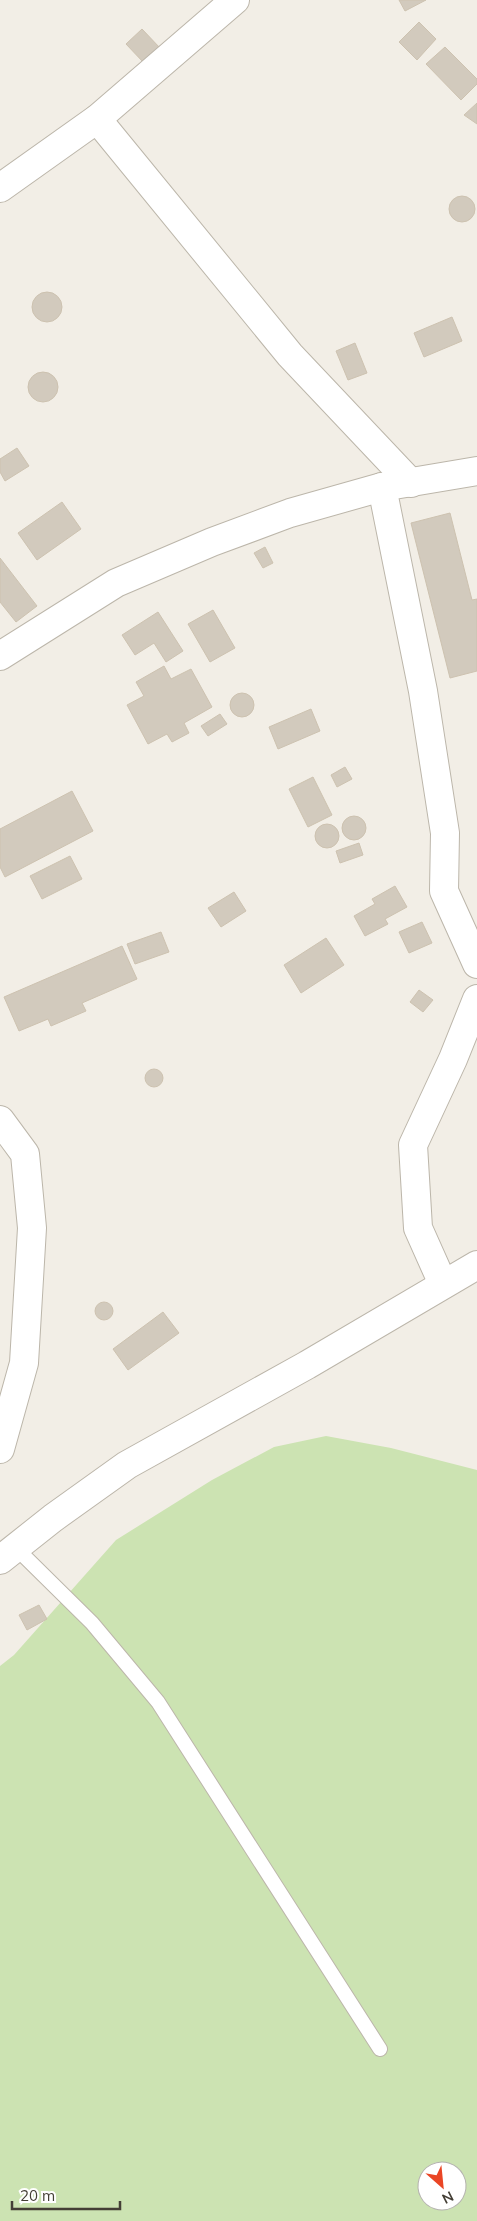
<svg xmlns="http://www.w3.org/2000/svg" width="477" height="2221" font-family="Mulish,sans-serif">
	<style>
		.green { fill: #cce3b2; fill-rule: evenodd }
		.building { fill: #d2cabd; stroke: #cdc2b0 }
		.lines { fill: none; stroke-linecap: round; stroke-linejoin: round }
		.lane-casing { stroke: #bcb6aa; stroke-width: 16 }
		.street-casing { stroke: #bcb6aa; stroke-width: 30 }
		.lane { stroke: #fff; stroke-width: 14 }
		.street { stroke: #fff; stroke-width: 28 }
	</style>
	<rect width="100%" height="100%" fill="#f2eee6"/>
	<path class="green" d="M 326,1436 L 391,1448 L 477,1470 L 477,2221 L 0,2221 L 0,1666 L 14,1655 L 116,1540 L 212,1480 L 274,1447 ZM 427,2171 L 457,2171 L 457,2201 L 427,2201 Z"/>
	<g class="building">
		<path d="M 399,0 L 426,0 L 405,11 Z"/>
		<path d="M 419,22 L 436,39 L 417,60 L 399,42 Z"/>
		<path d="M 142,29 L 160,48 L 144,63 L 126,44 Z"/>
		<path d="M 445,47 L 477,79 L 477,84 L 461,100 L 426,64 Z"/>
		<path d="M 477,103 L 477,124 L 464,115 Z"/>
		<circle cx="462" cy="209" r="13"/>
		<circle cx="47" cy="307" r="15"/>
		<path d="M 452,317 L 462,341 L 424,357 L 414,333 Z"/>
		<path d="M 355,343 L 367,373 L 348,380 L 336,351 Z"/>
		<circle cx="43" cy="387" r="15"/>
		<path d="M 17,448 L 29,466 L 5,481 L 0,472 L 0,459 Z"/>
		<path d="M 62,502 L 81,529 L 37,560 L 18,533 Z"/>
		<path d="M 450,513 L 472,600 L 477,599 L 477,671 L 450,678 L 411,523 Z"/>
		<path d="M 265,547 L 273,563 L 263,568 L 254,553 Z"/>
		<path d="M 0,558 L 37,606 L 16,622 L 0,602 Z"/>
		<path d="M 213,610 L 235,648 L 210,662 L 188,624 Z"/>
		<path d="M 158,612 L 183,651 L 166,662 L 154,643 L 135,655 L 122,635 Z"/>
		<path d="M 164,666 L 171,679 L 191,669 L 212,707 L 184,723 L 189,733 L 172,742 L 167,734 L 148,744 L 127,705 L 144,696 L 136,682 Z"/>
		<circle cx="242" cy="705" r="12"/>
		<path d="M 311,709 L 320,731 L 278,749 L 269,727 Z"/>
		<path d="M 220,714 L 227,724 L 208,736 L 201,726 Z"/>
		<path d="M 345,767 L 352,779 L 337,787 L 331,775 Z"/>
		<path d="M 313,777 L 332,815 L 308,827 L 289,789 Z"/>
		<path d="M 72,791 L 93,831 L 5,877 L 0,867 L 0,829 Z"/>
		<circle cx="354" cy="828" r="12"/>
		<circle cx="327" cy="836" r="12"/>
		<path d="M 359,843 L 363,855 L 340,863 L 336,851 Z"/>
		<path d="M 70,856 L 82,879 L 42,899 L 30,876 Z"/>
		<path d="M 395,886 L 407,907 L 385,919 L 388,924 L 365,936 L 354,916 L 375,904 L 372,899 Z"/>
		<path d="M 234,892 L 246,911 L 221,927 L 208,908 Z"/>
		<path d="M 422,922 L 432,943 L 409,953 L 399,932 Z"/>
		<path d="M 161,932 L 169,952 L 135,964 L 127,944 Z"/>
		<path d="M 326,938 L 344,965 L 301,993 L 284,965 Z"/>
		<path d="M 122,946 L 137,979 L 82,1003 L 86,1011 L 51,1026 L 48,1019 L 19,1031 L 4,997 Z"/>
		<path d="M 419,990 L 433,1000 L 423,1012 L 410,1002 Z"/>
		<circle cx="154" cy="1078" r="9"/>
		<circle cx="104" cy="1311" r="9"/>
		<path d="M 163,1312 L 179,1333 L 128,1370 L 113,1349 Z"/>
		<path d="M 39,1605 L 47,1619 L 27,1630 L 19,1615 Z"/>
	</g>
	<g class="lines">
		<defs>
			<path id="lane" d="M 16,1548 L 92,1623 L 158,1702 L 380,2049"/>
			<g id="street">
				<path d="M 97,119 L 290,355 L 411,483"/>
				<path d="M 0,188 L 97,119 L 235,0"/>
				<path d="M 382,487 L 423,691 L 445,833 L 444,891 L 477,964"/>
				<path d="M 0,656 L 116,583 L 212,542 L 290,513 L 382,487 L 477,471"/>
				<path d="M 0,1120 L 25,1154 L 32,1228 L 24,1363 L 0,1449"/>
				<path d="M 443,1284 L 418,1228 L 413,1145 L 453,1059 L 477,999"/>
				<path d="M 0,1560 L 53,1518 L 127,1465 L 307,1365 L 477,1265"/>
			</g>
		</defs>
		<use href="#lane" class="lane-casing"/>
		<use href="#street" class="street-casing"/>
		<use href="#lane" class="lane"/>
		<use href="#street" class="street"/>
	</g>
	<g transform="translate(442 2186) rotate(153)"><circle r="24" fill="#ffffff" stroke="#b4b2af"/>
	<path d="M0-4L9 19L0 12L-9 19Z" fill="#ea4625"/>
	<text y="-8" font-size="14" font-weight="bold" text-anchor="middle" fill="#443f36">N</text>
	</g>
	<path d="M12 2201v8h108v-8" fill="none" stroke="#443f36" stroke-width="2.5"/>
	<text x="20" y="2201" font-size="15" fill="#443f36" stroke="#ffffff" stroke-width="4" paint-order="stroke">20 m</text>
</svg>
